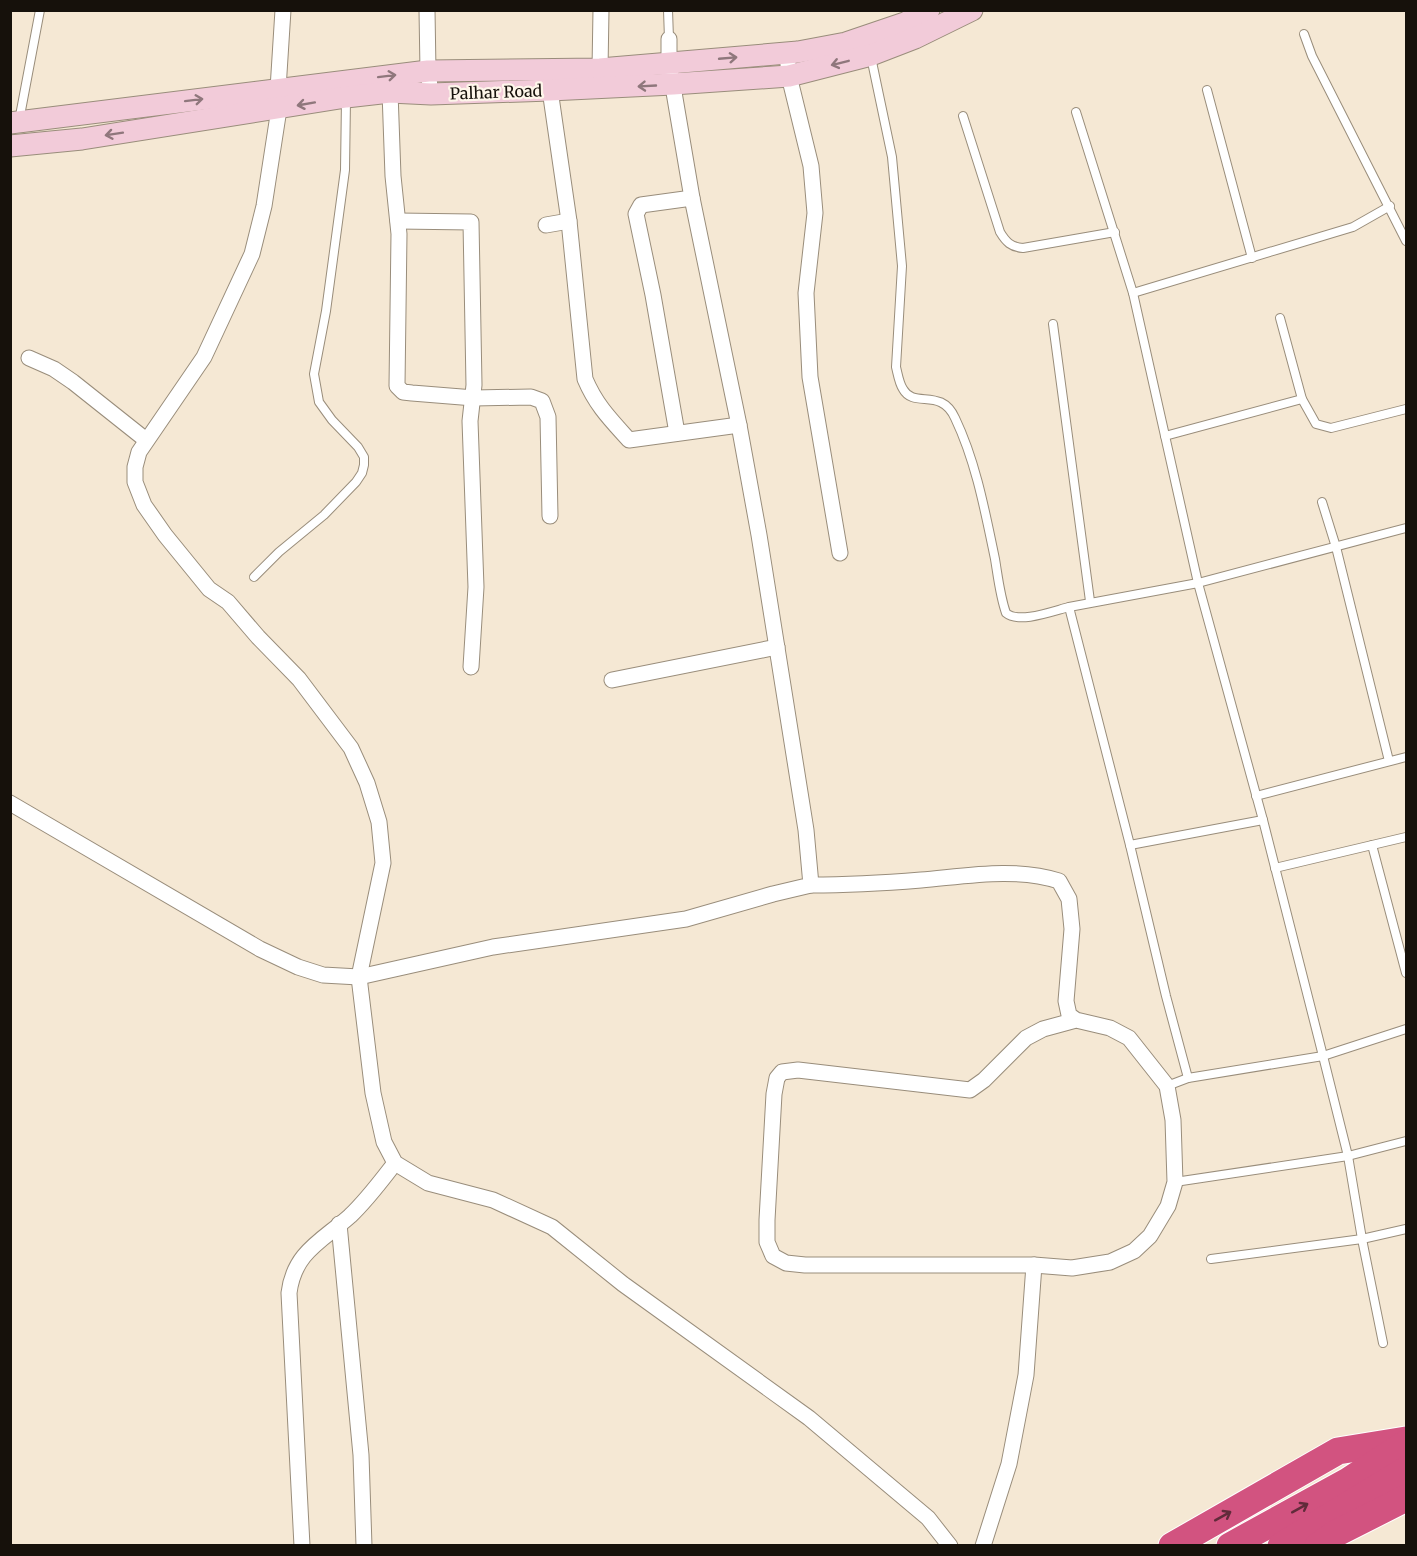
<svg xmlns="http://www.w3.org/2000/svg" width="1417" height="1556" font-family="Merriweather,serif">
	<style>
		.lines { fill: none; stroke-linecap: round; stroke-linejoin: round }
		.lane-casing { stroke: #998d7b; stroke-width: 10 }
		.street-casing { stroke: #998d7b; stroke-width: 17 }
		.secondary-casing { stroke: #998d7b; stroke-width: 23 }
		.highway-casing { stroke: #fff; stroke-width: 29 }
		.lane { stroke: #fff; stroke-width: 8 }
		.street { stroke: #fff; stroke-width: 15 }
		.secondary { stroke: #f2cbd9; stroke-width: 21 }
		.highway { stroke: #d25380; stroke-width: 27 }
		.oneway { stroke: #8f777c }
		.oneway2 { stroke: #612b3a }
		.labels { text-anchor: middle; dominant-baseline: central; stroke-width: 4.5; stroke-linejoin: round; paint-order: stroke }
		.street-label { font-size: 16px; fill: #16110b; stroke: #fef6ea }
	</style>
	<rect width="100%" height="100%" fill="#f5e8d4"/>
	<g class="lines">
		<defs>
			<g id="lane">
				<path d="M 668,10 L 669,39"/>
				<path d="M 1304,34 L 1312,56 L 1406,241"/>
				<path d="M 871,57 L 892,157 L 902,266 L 896,367 C 898,375 899,383 903,389 C 914,409 941,387 955,418 C 976,462 985,511 995,559 C 998,577 1000,596 1006,613 C 1019,624 1053,611 1069,607"/>
				<path d="M 1207,90 L 1252,258"/>
				<path d="M 1076,112 L 1133,293 L 1198,583 L 1263,820 L 1323,1056 L 1348,1156 L 1362,1239 L 1383,1343"/>
				<path d="M 963,116 L 1000,232 C 1006,242 1011,247 1023,248 L 1115,232"/>
				<path d="M 19,121 L 40,10"/>
				<path d="M 1133,293 L 1353,227 L 1390,206"/>
				<path d="M 1280,318 L 1302,399 L 1316,424 L 1331,428 L 1406,409"/>
				<path d="M 1053,324 L 1090,601"/>
				<path d="M 1165,436 L 1302,399"/>
				<path d="M 1322,502 L 1336,547 L 1389,761"/>
				<path d="M 254,577 L 279,552 L 324,515 L 356,482 L 362,473 L 364,465 L 364,457 L 358,447 L 332,420 L 319,402 L 314,374 L 326,311 L 345,170 L 346,99"/>
				<path d="M 1256,796 L 1406,757"/>
				<path d="M 1130,845 L 1263,820"/>
				<path d="M 1372,845 L 1406,973"/>
				<path d="M 1275,868 L 1406,837"/>
				<path d="M 1188,1078 L 1166,996 L 1130,845 L 1069,607 L 1198,583 L 1406,528"/>
				<path d="M 1167,1086 L 1188,1078 L 1323,1056 L 1406,1029"/>
				<path d="M 1175,1182 L 1348,1156 L 1406,1141"/>
				<path d="M 1211,1259 L 1362,1239 L 1406,1229"/>
			</g>
			<g id="street">
				<path d="M 283,10 L 278,89 L 279,109 L 264,206 L 252,254 L 204,357 L 139,452 L 135,467 L 135,482 L 144,505 L 165,535 L 209,589 L 228,602 L 258,637 L 299,679 L 351,748 L 367,783 L 379,822 L 383,863 L 359,977 L 373,1093 L 384,1142 L 395,1163 L 428,1183 L 493,1200 L 552,1227 L 623,1284 L 809,1418 L 928,1518 L 950,1546"/>
				<path d="M 427,10 L 428,71 L 431,94"/>
				<path d="M 787,52 L 789,76 L 811,166 L 815,213 L 806,293 L 810,377 L 840,553"/>
				<path d="M 600,69 L 601,10"/>
				<path d="M 550,90 L 569,221 L 585,379 C 596,405 610,419 629,440 L 739,425"/>
				<path d="M 390,92 L 393,176 L 399,234 L 397,386 L 403,392 L 412,393 L 474,398 L 531,397 L 542,401 L 548,417 L 550,516"/>
				<path d="M 398,221 L 471,222 L 474,385 L 470,421 L 476,587 L 471,667"/>
				<path d="M 546,225 L 569,221"/>
				<path d="M 29,358 L 54,369 L 73,382 L 146,440"/>
				<path d="M 677,433 L 653,295 L 636,214 L 641,205 L 692,198"/>
				<path d="M 612,680 L 777,647"/>
				<path d="M 10,803 L 260,949 L 298,967 L 323,975 L 359,977 L 493,947 L 686,919 L 773,894 L 811,885 L 806,830 L 759,535 L 739,425 L 692,198 L 669,63 L 669,39"/>
				<path d="M 811,885 C 848,885 884,883 921,880 C 967,876 1015,867 1059,881 L 1069,899 L 1072,929 L 1066,1001 L 1069,1015 L 1076,1020 L 1110,1028 L 1129,1038 L 1167,1086 L 1173,1120 L 1175,1182 L 1168,1206 L 1150,1236 L 1134,1251 L 1110,1262 L 1072,1268 L 1034,1265 L 805,1265 L 786,1263 L 773,1256 L 767,1242 L 767,1220 L 774,1094 L 777,1078 L 782,1072 L 798,1070 L 970,1090 L 984,1080 L 1026,1038 L 1043,1029 L 1076,1020"/>
				<path d="M 339,1224 L 361,1455 L 364,1546"/>
				<path d="M 302,1546 L 289,1293 C 294,1252 322,1241 350,1216 C 367,1200 381,1181 395,1163"/>
				<path d="M 983,1546 L 1009,1464 L 1026,1375 L 1034,1265"/>
			</g>
			<g id="secondary">
				<path d="M 10,123 L 428,71 L 600,69 L 798,52 L 846,43 L 905,23 L 929,10"/>
				<path d="M 10,146 L 82,139 L 346,97 L 390,92 L 431,94 L 550,90 L 673,84 L 789,76 L 871,55 L 915,38 L 972,10"/>
			</g>
			<g id="highway">
				<path d="M 1172,1546 L 1338,1451 L 1406,1440"/>
				<path d="M 1230,1546 L 1348,1481 L 1405,1444"/>
				<path d="M 1281,1546 L 1406,1470"/>
				<path d="M 1318,1546 L 1335,1534 L 1406,1498"/>
			</g>
		</defs>
		<use href="#lane" class="lane-casing"/>
		<use href="#street" class="street-casing"/>
		<use href="#secondary" class="secondary-casing"/>
		<use href="#highway" class="highway-casing"/>
		<use href="#lane" class="lane"/>
		<use href="#street" class="street"/>
		<use href="#secondary" class="secondary"/>
		<use href="#highway" class="highway"/>
	</g>
	<defs><path id="oneway-shaft" d="M-6 0H5M1.5-3L5.5 0L1.5 3" fill="none" stroke-width="1.6" stroke-linecap="round" stroke-linejoin="round" transform="scale(1.5)"/></defs>
	<g class="oneway">
		<use href="#oneway-shaft" transform="translate(728 58) rotate(-5)"/>
		<use href="#oneway-shaft" transform="translate(840 63) rotate(166)"/>
		<use href="#oneway-shaft" transform="translate(387 76) rotate(-7)"/>
		<use href="#oneway-shaft" transform="translate(647 86) rotate(177)"/>
		<use href="#oneway-shaft" transform="translate(194 100) rotate(-7)"/>
		<use href="#oneway-shaft" transform="translate(306 104) rotate(170)"/>
		<use href="#oneway-shaft" transform="translate(114 134) rotate(171)"/>
	</g>
	<g class="oneway2">
		<use href="#oneway-shaft" transform="translate(1300 1508) rotate(-29)"/>
		<use href="#oneway-shaft" transform="translate(1223 1516) rotate(-29)"/>
	</g>
	<g class="labels">
		<g class="street-label">
			<text transform="translate(496 92) rotate(-2)">Palhar Road</text>
		</g>
	</g>
	<rect width="1417" height="1556" fill="none" stroke="#16110b" stroke-width="24"/>
</svg>
